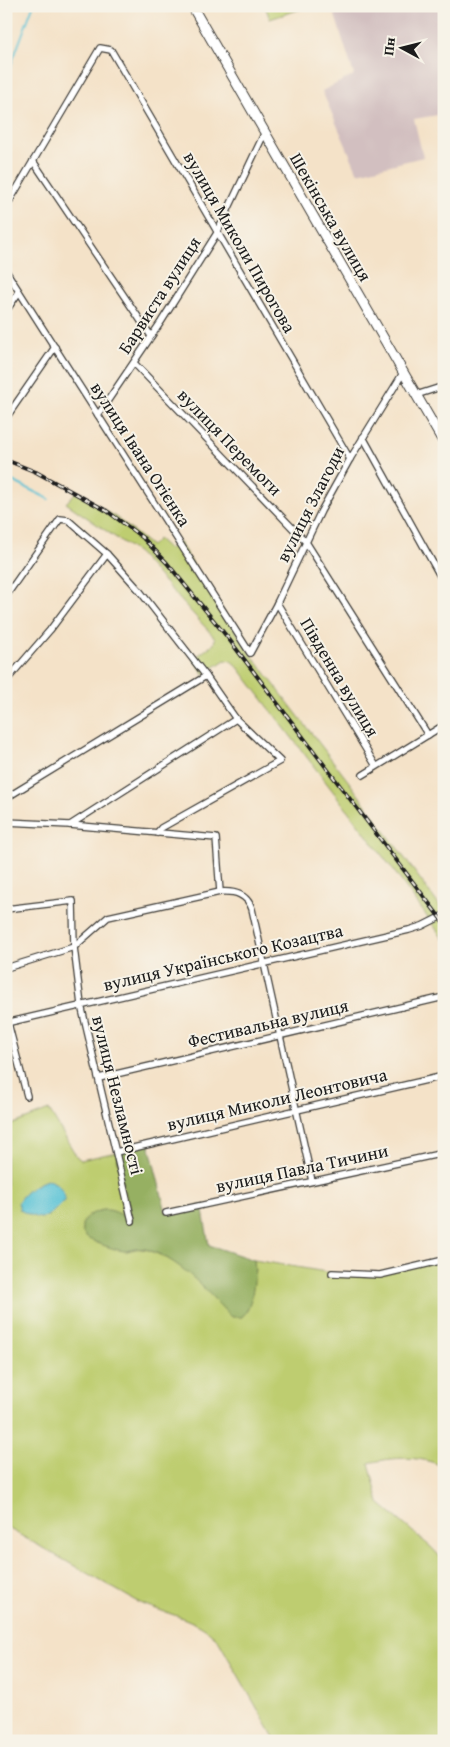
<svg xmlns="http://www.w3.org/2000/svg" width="450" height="1747" font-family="'Gentium Book Plus',serif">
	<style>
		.industrial { fill: #d2bfc0 }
		.green { fill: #becd6f; stroke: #6d7446 }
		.forest { fill: #96b062; stroke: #59663f }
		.water { fill: #59c2d6; stroke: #3a6f79 }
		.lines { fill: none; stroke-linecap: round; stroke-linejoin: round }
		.stream { stroke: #59c2d6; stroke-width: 2 }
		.street-casing { stroke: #3c3a36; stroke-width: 8 }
		.secondary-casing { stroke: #3c3a36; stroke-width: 11 }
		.street { stroke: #fff; stroke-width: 5.5 }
		.secondary { stroke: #fff; stroke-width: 9 }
		.rail-casing { stroke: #1c1c1c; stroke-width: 4 }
		.rail { stroke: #f7f3e8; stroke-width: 2; stroke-dasharray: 5.5; stroke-linecap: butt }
		.labels { text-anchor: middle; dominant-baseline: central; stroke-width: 4; stroke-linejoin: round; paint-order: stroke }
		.street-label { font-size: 18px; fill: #1c1c1c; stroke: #f7f3e8 }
	</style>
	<rect width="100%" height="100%" fill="#f7f3e8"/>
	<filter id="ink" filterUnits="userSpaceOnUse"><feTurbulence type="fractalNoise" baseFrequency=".02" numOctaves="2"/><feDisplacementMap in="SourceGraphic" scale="10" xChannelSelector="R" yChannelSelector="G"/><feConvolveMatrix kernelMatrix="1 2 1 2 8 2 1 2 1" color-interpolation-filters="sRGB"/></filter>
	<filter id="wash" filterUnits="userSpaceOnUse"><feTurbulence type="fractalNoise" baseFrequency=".0096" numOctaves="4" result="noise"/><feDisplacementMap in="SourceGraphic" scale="20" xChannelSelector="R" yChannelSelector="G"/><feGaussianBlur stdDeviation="1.12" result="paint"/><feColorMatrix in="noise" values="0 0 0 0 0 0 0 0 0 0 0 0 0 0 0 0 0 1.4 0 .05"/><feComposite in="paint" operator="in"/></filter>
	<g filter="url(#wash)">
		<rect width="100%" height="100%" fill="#f4e2c8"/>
		<path class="industrial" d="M 332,6 L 444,6 L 444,114 L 414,119 L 423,157 L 358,173 L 322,91 L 354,75 Z"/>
		<g class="green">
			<path d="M 265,6 L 310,6 L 270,19 Z"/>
			<path d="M 76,492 L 117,518 L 151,546 L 158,539 L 169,549 L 179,542 L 250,653 L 349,782 L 444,912 L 444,915 L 439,917 L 444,923 L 444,940 L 391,867 L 237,666 L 231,661 L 225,660 L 204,674 L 193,659 L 214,644 L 215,638 L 138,553 L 66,503 Z"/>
			<path d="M 49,1110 L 77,1157 L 81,1160 L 116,1152 L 132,1221 L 127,1251 L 134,1248 L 149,1250 L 171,1260 L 185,1269 L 255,1271 L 254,1260 L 332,1273 L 367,1276 L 444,1260 L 444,1467 C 420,1455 394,1457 369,1463 L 379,1503 L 432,1548 L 444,1561 L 444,1741 L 276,1741 L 218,1640 C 197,1617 163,1614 136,1601 L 6,1527 L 6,1127 Z"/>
		</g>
		<path class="forest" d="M 149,1144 L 166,1212 L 202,1205 L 209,1245 L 254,1260 C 256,1274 253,1307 242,1317 L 231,1317 C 206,1291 185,1263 149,1250 C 139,1247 136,1249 127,1251 C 120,1252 93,1242 87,1238 C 72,1224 93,1209 107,1210 C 115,1210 125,1217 132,1221 L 116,1152 Z"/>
		<path class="water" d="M 47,1180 C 56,1181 63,1189 65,1198 L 64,1201 C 44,1220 45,1223 20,1210 L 18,1202 C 24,1192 35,1184 47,1180 Z"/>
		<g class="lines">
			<g class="stream">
				<path d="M 6,78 L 33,6"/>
				<path d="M 6,478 L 49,499"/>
			</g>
		</g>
	</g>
	<g filter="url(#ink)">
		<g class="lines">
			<defs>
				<g id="street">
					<path d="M 33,161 L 151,336"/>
					<path d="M 6,207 L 100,48 L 111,50 L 350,459"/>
					<path d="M 6,271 L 250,653 L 277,603 L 321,511 L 350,459 L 403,373"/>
					<path d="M 6,311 L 19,292"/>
					<path d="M 134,363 L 306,542 L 428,735"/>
					<path d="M 416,395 L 444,386"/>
					<path d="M 98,415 L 161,322 L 217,233 L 264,134"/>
					<path d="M 6,418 L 55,347"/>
					<path d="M 363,437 L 444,583"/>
					<path d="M 6,596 L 60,519 L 68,520 L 107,554"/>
					<path d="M 277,603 L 376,766"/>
					<path d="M 6,681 L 50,630 L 107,554 L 139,590 L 206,676"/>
					<path d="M 363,775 L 444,725"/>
					<path d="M 6,798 L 206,676 L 236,719 L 70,825"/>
					<path d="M 6,822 L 70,825 L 216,838 L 220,892"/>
					<path d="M 157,833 L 161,828 L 280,761 L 236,719"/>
					<path d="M 6,909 L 73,901 L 74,947 L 81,1005 L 132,1221"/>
					<path d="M 6,968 L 74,947 L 108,917 L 220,892 C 235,891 247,894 252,909 L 312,1181"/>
					<path d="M 6,1023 L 409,930 L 422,926 L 444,915"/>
					<path d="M 8,1023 L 27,1096"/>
					<path d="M 99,1078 L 444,997"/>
					<path d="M 116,1152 L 444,1076"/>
					<path d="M 166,1213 L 444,1153"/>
					<path d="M 332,1273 L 380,1275 L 444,1260"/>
				</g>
				<path id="secondary" d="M 192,6 L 444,443"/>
			</defs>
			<use href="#street" class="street-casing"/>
			<use href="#secondary" class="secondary-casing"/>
			<use href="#street" class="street"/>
			<use href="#secondary" class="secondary"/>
			<defs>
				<path id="rail" d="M 6,460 L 36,472 L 107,511 L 143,538 L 167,563 L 228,638 L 444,923"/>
			</defs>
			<use href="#rail" class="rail-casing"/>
			<use href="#rail" class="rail"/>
		</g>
	</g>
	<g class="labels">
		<g class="street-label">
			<text transform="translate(331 217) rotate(60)">Шекінська вулиця</text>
			<text transform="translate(240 242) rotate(60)">вулиця Миколи Пирогова</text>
			<text transform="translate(159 295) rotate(-57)">Барвиста вулиця</text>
			<text transform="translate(230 442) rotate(46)">вулиця Перемоги</text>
			<text transform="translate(141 454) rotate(57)">вулиця Івана Огієнка</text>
			<text transform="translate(310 504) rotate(-63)">вулиця Злагоди</text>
			<text transform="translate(340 677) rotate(59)">Південна вулиця</text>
			<text transform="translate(223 957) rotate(-13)">вулиця Українського Козацтва</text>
			<text transform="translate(268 1023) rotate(-13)">Фестивальна вулиця</text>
			<text transform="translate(118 1095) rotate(76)">вулиця Незламності</text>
			<text transform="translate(277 1099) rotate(-13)">вулиця Миколи Леонтовича</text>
			<text transform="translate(302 1168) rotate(-12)">вулиця Павла Тичини</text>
		</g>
	</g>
	<rect width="450" height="1747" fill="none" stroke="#f7f3e8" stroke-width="25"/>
	<g transform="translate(402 48) rotate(277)" stroke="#f7f3e8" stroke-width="4" paint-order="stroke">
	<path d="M0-4L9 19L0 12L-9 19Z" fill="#1c1c1c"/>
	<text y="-8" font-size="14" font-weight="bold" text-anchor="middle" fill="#1c1c1c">Пн</text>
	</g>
</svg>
